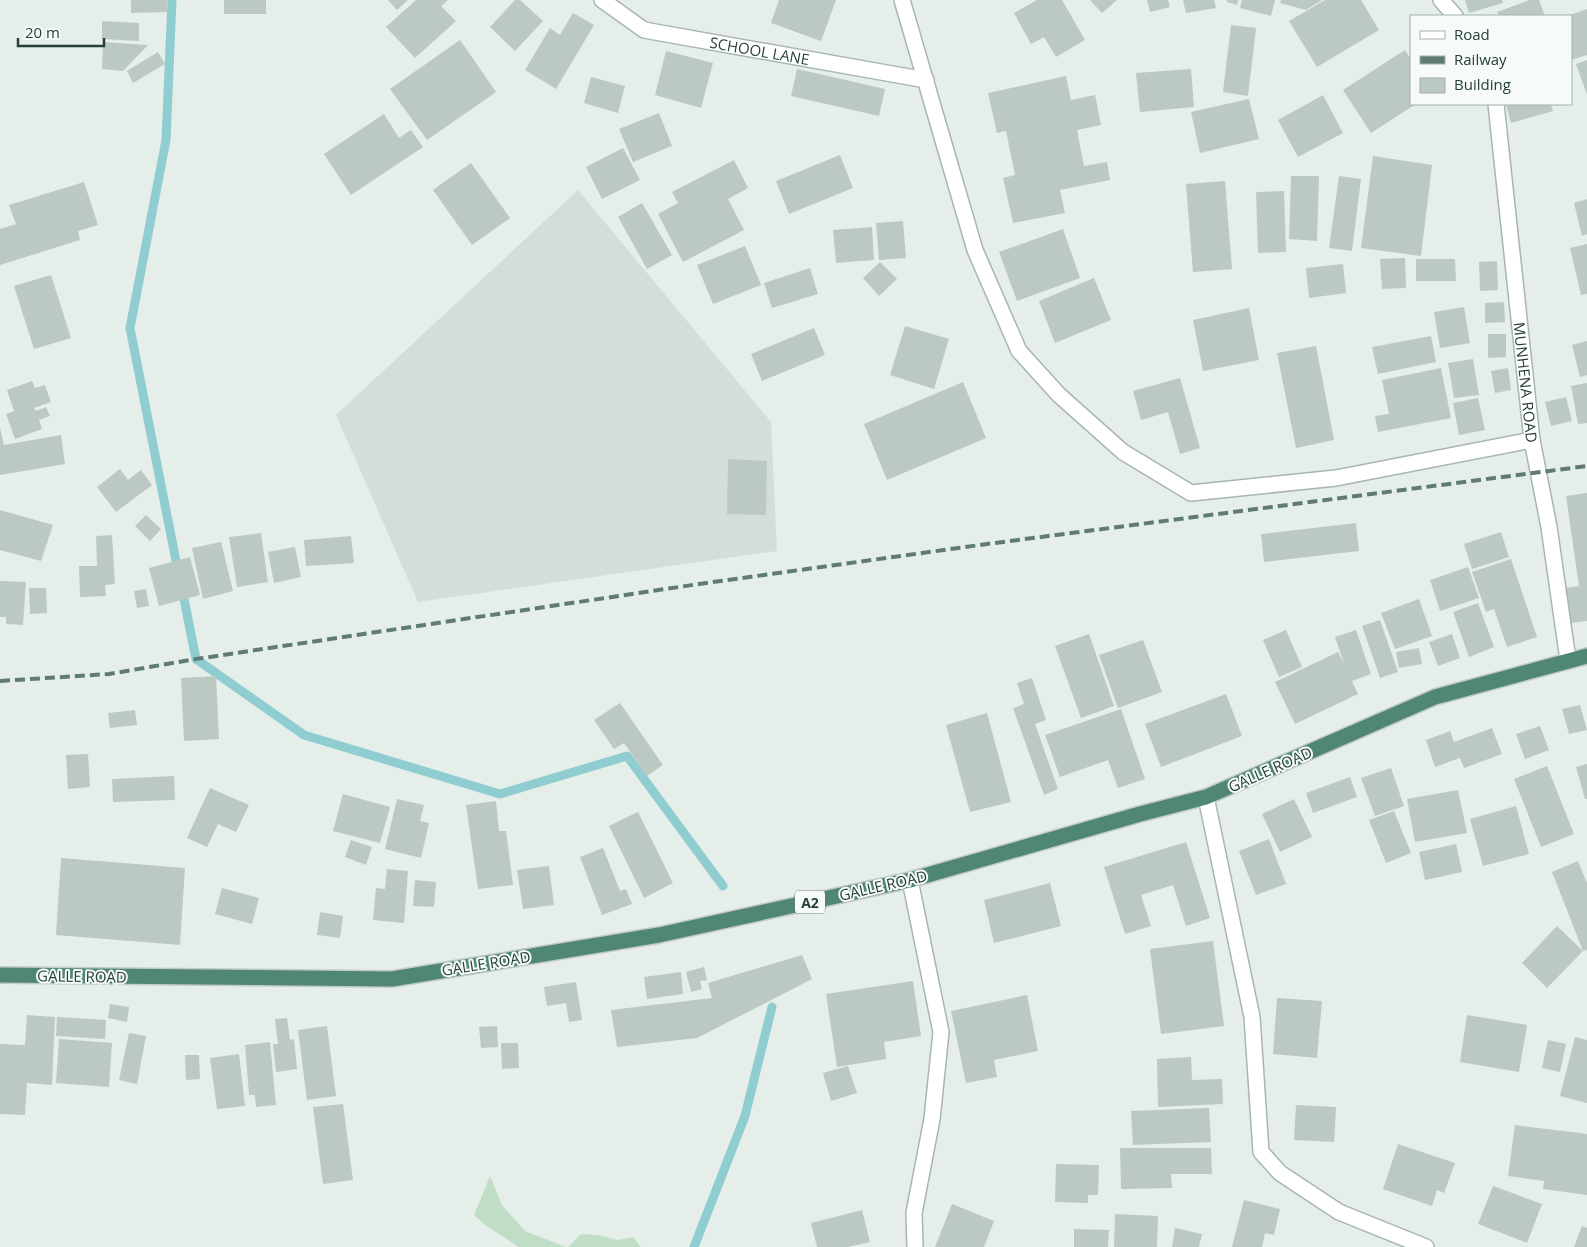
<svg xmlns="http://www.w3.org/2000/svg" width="1587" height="1247" font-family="'Open Sans',sans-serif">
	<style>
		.built { fill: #d4ded8 }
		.green { fill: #c0dec5 }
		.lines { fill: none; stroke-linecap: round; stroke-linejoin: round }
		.stream { stroke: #90cdd0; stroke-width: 9 }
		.building { fill: #bbc9c2 }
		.minor-casing { stroke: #a8b6b0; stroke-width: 18 }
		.tertiary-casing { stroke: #a8b6b0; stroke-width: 18 }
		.trunk-casing { stroke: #c2cac7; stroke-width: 18 }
		.minor { stroke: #fff; stroke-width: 15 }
		.tertiary { stroke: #fff; stroke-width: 15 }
		.trunk { stroke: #4f8674; stroke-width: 15 }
		.rail { stroke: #607b71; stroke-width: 4; stroke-dasharray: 10 5; stroke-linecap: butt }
		.labels { text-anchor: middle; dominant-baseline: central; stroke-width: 4; stroke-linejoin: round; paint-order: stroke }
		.shield { fill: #f6faf8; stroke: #647870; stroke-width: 1 }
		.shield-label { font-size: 14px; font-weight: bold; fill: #254036 }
		.street-label { font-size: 15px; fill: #254036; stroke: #f6faf8 }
	</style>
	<rect width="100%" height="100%" fill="#e6eeea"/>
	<path class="built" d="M 578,190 L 771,422 L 777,551 L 418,602 L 336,415 Z"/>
	<g class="green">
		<path d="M 490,1176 L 502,1205 L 525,1231 L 566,1247 L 519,1247 L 485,1225 L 474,1215 Z"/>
		<path d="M 581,1234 L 598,1235 L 618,1240 L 633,1237 L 641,1247 L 568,1247 Z"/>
	</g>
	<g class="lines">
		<g class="stream">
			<path d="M 172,0 L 166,140 L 130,328 L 178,571"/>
			<path d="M 182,589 L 196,659 L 304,735 L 500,794 L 627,756 L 723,886"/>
			<path d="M 694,1247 L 745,1116 L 772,1007"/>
		</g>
	</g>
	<g class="building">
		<path d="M 131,0 L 167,0 L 168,12 L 131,13 Z"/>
		<rect x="224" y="0" width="42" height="14"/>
		<path d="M 388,0 L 408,0 L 397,10 Z"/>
		<path d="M 416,0 L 448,0 L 441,6 L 456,21 L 415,58 L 386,27 Z"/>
		<path d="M 515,0 L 520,0 L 543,21 L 515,51 L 490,27 Z"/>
		<path d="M 779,0 L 836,0 L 821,41 L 771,23 Z"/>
		<path d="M 1037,0 L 1062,0 L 1085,40 L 1056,57 L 1044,37 L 1031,44 L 1014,13 Z"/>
		<path d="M 1090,0 L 1117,0 L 1102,13 Z"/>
		<path d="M 1147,0 L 1168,0 L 1170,7 L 1150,12 Z"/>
		<path d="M 1183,0 L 1214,0 L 1216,8 L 1186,13 Z"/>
		<path d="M 1227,0 L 1238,0 L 1237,5 L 1227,2 Z"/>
		<path d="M 1242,0 L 1275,0 L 1271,16 L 1240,8 Z"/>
		<path d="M 1281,0 L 1322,0 L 1306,10 L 1280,3 Z"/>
		<path d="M 1325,0 L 1361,0 L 1379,30 L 1317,67 L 1289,21 Z"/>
		<path d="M 1465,0 L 1502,0 L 1503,3 L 1469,13 Z"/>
		<path d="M 1530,0 L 1539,0 L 1545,16 L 1499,16 L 1497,12 Z"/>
		<path d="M 1587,9 L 1587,55 L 1571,60 L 1571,16 L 1567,16 Z"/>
		<path d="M 573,13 L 594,25 L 556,89 L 525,70 L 550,28 L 560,35 Z"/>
		<path d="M 102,21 L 139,23 L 139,41 L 102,39 Z"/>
		<path d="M 1231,25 L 1256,28 L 1248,96 L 1223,92 Z"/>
		<path d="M 460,40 L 496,92 L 427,140 L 390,89 Z"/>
		<path d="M 103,42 L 148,45 L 123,71 L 102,69 Z"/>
		<path d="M 1405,50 L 1411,59 L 1411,104 L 1416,104 L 1371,133 L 1343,90 Z"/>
		<path d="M 666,51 L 713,63 L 701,108 L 655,95 Z"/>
		<path d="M 158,52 L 165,64 L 133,83 L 127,71 Z"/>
		<path d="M 1587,60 L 1587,95 L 1576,64 Z"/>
		<path d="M 797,69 L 885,89 L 879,116 L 791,96 Z"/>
		<path d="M 1191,69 L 1194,107 L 1140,112 L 1136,73 Z"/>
		<path d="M 1066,76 L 1071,100 L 1095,95 L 1101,125 L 1077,130 L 1084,166 L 1107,162 L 1110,180 L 1060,190 L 1065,213 L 1013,223 L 1003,178 L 1015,175 L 1006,131 L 997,133 L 988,93 Z"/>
		<path d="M 591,77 L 625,86 L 618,113 L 584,103 Z"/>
		<path d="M 1323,95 L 1343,133 L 1298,157 L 1278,120 Z"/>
		<path d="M 1249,99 L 1259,139 L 1200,153 L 1191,112 Z"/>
		<path d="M 1506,104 L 1551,104 L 1553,111 L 1511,123 Z"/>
		<path d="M 659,113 L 672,146 L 633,162 L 619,129 Z"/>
		<path d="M 384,114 L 399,138 L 411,130 L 423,147 L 351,195 L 324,154 Z"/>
		<path d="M 623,148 L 640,180 L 602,199 L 586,167 Z"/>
		<path d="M 840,155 L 853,188 L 789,214 L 776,181 Z"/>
		<path d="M 1373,156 L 1432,165 L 1421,256 L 1361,248 Z"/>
		<path d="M 734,160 L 748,188 L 728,199 L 744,230 L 683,262 L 658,214 L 678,203 L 672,192 Z"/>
		<path d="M 471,163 L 510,218 L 472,245 L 433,190 Z"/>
		<path d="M 1291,176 L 1319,176 L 1317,241 L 1289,239 Z"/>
		<path d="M 1339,176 L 1361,179 L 1352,251 L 1329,248 Z"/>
		<path d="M 1225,181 L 1232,269 L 1193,272 L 1186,184 Z"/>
		<path d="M 84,182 L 98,225 L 78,231 L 80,240 L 0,265 L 0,229 L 16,224 L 9,205 Z"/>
		<path d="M 1284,191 L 1286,252 L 1258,253 L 1256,192 Z"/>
		<path d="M 1587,199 L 1587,234 L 1582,236 L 1574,203 Z"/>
		<path d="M 642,203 L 672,255 L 647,269 L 618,217 Z"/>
		<path d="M 903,221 L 906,258 L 879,260 L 876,223 Z"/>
		<path d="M 872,227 L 874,260 L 836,263 L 833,230 Z"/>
		<path d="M 1063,229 L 1080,278 L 1017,301 L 999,252 Z"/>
		<path d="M 1587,244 L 1587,294 L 1581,295 L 1570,248 Z"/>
		<path d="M 745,246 L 761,285 L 713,304 L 697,265 Z"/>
		<path d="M 1405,258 L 1406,288 L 1382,289 L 1380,259 Z"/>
		<path d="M 1416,259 L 1455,259 L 1456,281 L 1416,281 Z"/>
		<path d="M 1497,261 L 1498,290 L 1480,291 L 1479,262 Z"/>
		<path d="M 880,262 L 897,279 L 879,296 L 863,278 Z"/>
		<path d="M 1343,264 L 1346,293 L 1309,298 L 1306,268 Z"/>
		<path d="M 810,268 L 818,294 L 772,308 L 764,283 Z"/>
		<path d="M 51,275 L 71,338 L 34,349 L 14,286 Z"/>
		<path d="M 1094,278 L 1111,320 L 1055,343 L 1039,301 Z"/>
		<path d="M 1504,302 L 1505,322 L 1485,323 L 1485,303 Z"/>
		<path d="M 1464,307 L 1470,343 L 1440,348 L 1434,312 Z"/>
		<path d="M 1249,308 L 1259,360 L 1203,371 L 1193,320 Z"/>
		<path d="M 905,326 L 949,339 L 934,389 L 890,375 Z"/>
		<path d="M 814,328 L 825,355 L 762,381 L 751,354 Z"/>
		<path d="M 1488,334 L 1506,334 L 1506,357 L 1488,358 Z"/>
		<path d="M 1431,336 L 1436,362 L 1378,374 L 1372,347 Z"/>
		<path d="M 1587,341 L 1587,375 L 1580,377 L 1572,345 Z"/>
		<path d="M 1316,346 L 1334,440 L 1296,448 L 1277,353 Z"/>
		<path d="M 1473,359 L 1479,395 L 1454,398 L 1448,363 Z"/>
		<path d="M 1441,368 L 1451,418 L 1378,432 L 1375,416 L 1389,414 L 1382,380 Z"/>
		<path d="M 1508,368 L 1511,390 L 1495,393 L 1491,371 Z"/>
		<path d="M 1180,378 L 1200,448 L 1180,454 L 1168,412 L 1141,420 L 1133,391 Z"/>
		<path d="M 32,381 L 35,388 L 45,385 L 51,402 L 34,408 L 36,411 L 46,407 L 50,416 L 39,420 L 42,429 L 15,439 L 6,414 L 14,411 L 7,390 Z"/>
		<path d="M 963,382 L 986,438 L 887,480 L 864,424 Z"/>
		<path d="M 1587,383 L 1587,423 L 1578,424 L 1571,386 Z"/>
		<path d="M 1566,397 L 1572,421 L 1551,426 L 1545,402 Z"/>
		<path d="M 1478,398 L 1485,430 L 1459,435 L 1453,403 Z"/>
		<path d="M 0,428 L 4,445 L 61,435 L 65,464 L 0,475 Z"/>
		<path d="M 728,459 L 767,461 L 766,515 L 727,514 Z"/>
		<path d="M 120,469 L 128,480 L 141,470 L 152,485 L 116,512 L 97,487 Z"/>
		<path d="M 1587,493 L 1587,621 L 1570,623 L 1565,588 L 1579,586 L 1566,496 Z"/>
		<path d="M 0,510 L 53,525 L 41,561 L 0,550 Z"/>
		<path d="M 146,515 L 161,529 L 150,541 L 135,526 Z"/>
		<path d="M 1356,523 L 1359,551 L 1264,562 L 1261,534 Z"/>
		<path d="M 1501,532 L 1509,557 L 1472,569 L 1464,544 Z"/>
		<path d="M 261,533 L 268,582 L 237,587 L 229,537 Z"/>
		<path d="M 112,535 L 115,584 L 105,585 L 106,596 L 80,597 L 79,566 L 97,566 L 96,536 Z"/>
		<path d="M 351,536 L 354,563 L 306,566 L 304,540 Z"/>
		<path d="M 221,542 L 233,591 L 203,599 L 192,548 Z"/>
		<path d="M 295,547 L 301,577 L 274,583 L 268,552 Z"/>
		<path d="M 190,557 L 200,595 L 159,606 L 149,568 Z"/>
		<path d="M 1511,559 L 1537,637 L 1507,647 L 1494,609 L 1486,612 L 1472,572 Z"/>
		<path d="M 1468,567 L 1479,598 L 1440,611 L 1430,580 Z"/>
		<path d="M 0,581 L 26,582 L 23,625 L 6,624 L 6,617 L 0,617 Z"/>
		<path d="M 29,588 L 46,588 L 47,613 L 30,614 Z"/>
		<path d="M 146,589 L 149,606 L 137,608 L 134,591 Z"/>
		<path d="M 1419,599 L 1432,636 L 1395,649 L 1381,613 Z"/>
		<path d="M 1478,603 L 1494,647 L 1469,657 L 1453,612 Z"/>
		<path d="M 1380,620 L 1398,672 L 1380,678 L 1362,626 Z"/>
		<path d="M 1286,630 L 1302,667 L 1279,677 L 1263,640 Z"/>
		<path d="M 1356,630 L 1371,674 L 1352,681 L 1358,694 L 1295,724 L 1275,682 L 1338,652 L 1344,663 L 1335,637 Z"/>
		<path d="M 1089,634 L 1114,706 L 1081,718 L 1055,646 Z"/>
		<path d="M 1452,634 L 1460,658 L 1438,666 L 1429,642 Z"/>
		<path d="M 1143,640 L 1162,692 L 1118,708 L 1099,655 Z"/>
		<path d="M 1419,648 L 1422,664 L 1399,668 L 1396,652 Z"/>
		<path d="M 216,676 L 219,739 L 184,741 L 181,678 Z"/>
		<path d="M 1032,678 L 1046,720 L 1035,724 L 1058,789 L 1044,795 L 1013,708 L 1024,704 L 1017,683 Z"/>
		<path d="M 1226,694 L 1242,736 L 1161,767 L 1145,724 Z"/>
		<path d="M 620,703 L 663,765 L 647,776 L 624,743 L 614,749 L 594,720 Z"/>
		<path d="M 1580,705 L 1587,730 L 1569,734 L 1562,709 Z"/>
		<path d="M 1121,709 L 1145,779 L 1118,788 L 1108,760 L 1060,777 L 1045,735 Z"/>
		<path d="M 135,710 L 137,725 L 110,728 L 108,713 Z"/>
		<path d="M 987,713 L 1011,802 L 970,812 L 946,725 Z"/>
		<path d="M 1540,726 L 1549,750 L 1525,759 L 1516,734 Z"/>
		<path d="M 1492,728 L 1502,754 L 1464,768 L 1460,758 L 1435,767 L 1426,740 L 1450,731 L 1454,742 Z"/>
		<path d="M 88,754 L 90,787 L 68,789 L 66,755 Z"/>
		<path d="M 1587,764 L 1587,799 L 1585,799 L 1576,767 Z"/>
		<path d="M 1547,766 L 1574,834 L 1541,847 L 1514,779 Z"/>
		<path d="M 1391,768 L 1404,806 L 1375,816 L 1361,778 Z"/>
		<path d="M 174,776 L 175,800 L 113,802 L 112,779 Z"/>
		<path d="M 1350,777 L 1357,797 L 1313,813 L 1306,793 Z"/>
		<path d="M 210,788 L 249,805 L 236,832 L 218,824 L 207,847 L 187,838 Z"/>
		<path d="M 1458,790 L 1467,833 L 1415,842 L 1407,799 Z"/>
		<path d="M 343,794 L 390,807 L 380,843 L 333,831 Z"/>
		<path d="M 397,799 L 424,805 L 420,821 L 429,823 L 421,858 L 385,849 Z"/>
		<path d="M 1294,799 L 1312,837 L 1280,852 L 1262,814 Z"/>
		<path d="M 496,801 L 499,831 L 506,831 L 513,885 L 478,889 L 466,805 Z"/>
		<path d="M 1516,806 L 1529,854 L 1483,866 L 1470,819 Z"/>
		<path d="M 1394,811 L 1411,853 L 1386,863 L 1369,820 Z"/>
		<path d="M 638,812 L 673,883 L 644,898 L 609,826 Z"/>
		<path d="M 1269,839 L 1286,884 L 1256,895 L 1239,851 Z"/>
		<path d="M 351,840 L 372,847 L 366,865 L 345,857 Z"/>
		<path d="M 1186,842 L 1210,918 L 1186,926 L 1173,885 L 1141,895 L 1151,926 L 1125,934 L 1104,867 Z"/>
		<path d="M 1456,844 L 1462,872 L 1425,880 L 1419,852 Z"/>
		<path d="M 603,848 L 620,891 L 626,889 L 632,904 L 602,915 L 580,857 Z"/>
		<path d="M 61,858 L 185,868 L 180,945 L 56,935 Z"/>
		<path d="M 1578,861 L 1587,883 L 1587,950 L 1583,951 L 1547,988 L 1522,963 L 1557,926 L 1583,951 L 1552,872 Z"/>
		<path d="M 549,866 L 554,905 L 523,909 L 517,870 Z"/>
		<path d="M 387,869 L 408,871 L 404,923 L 373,920 L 376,888 L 385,889 Z"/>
		<path d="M 415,880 L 436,882 L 434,907 L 413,906 Z"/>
		<path d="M 1050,883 L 1061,926 L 994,943 L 984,900 Z"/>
		<path d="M 222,888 L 259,898 L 252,924 L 215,914 Z"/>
		<path d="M 320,912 L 343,916 L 340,938 L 317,935 Z"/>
		<path d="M 1213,941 L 1224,1026 L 1161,1034 L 1150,949 Z"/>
		<path d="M 802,955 L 812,979 L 697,1038 L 617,1047 L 611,1010 L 712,998 L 708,983 Z"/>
		<path d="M 704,967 L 707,980 L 700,981 L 702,989 L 691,992 L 686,972 Z"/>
		<path d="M 681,972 L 683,994 L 647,999 L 644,977 Z"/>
		<path d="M 913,981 L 921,1036 L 884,1042 L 886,1059 L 837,1067 L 826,994 Z"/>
		<path d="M 576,982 L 582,1020 L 569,1022 L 566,1003 L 547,1006 L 544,987 Z"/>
		<path d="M 1027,995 L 1038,1051 L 994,1060 L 997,1077 L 966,1083 L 951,1011 Z"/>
		<path d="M 1277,998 L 1322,1001 L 1317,1058 L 1273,1054 Z"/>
		<path d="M 110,1004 L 129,1007 L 127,1022 L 108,1018 Z"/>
		<path d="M 27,1015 L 55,1017 L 52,1085 L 27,1083 L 25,1115 L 0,1114 L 0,1044 L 25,1045 Z"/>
		<path d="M 1467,1015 L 1527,1025 L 1519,1072 L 1460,1062 Z"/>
		<path d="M 57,1017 L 106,1020 L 105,1039 L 56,1036 Z"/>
		<path d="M 287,1018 L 290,1040 L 294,1039 L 297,1069 L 276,1072 L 273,1044 L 278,1044 L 275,1019 Z"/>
		<path d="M 327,1026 L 336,1096 L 307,1100 L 298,1030 Z"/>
		<path d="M 497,1026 L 498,1047 L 481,1048 L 479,1027 Z"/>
		<path d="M 129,1033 L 146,1036 L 137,1084 L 119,1080 Z"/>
		<path d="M 1575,1037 L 1587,1040 L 1587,1103 L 1560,1096 Z"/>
		<path d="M 59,1039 L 112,1043 L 109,1087 L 56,1083 Z"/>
		<path d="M 1548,1040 L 1566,1044 L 1560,1072 L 1542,1068 Z"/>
		<path d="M 270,1042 L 276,1105 L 256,1107 L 255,1095 L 249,1095 L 245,1045 Z"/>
		<path d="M 501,1043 L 518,1043 L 519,1068 L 502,1069 Z"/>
		<path d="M 239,1054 L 245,1106 L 217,1109 L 210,1058 Z"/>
		<path d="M 185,1055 L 199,1055 L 200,1079 L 186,1080 Z"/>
		<path d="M 1191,1057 L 1192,1080 L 1222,1079 L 1223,1104 L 1158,1107 L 1157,1059 Z"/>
		<path d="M 848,1066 L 857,1093 L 831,1101 L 823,1073 Z"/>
		<path d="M 343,1104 L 353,1180 L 323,1184 L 313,1107 Z"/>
		<path d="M 1296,1105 L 1336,1107 L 1334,1142 L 1294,1140 Z"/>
		<path d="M 1209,1108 L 1211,1142 L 1133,1145 L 1131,1111 Z"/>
		<path d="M 1515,1125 L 1587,1134 L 1587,1195 L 1543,1189 L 1544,1181 L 1508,1176 Z"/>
		<path d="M 1398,1144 L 1455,1163 L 1444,1193 L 1437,1190 L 1432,1206 L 1383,1189 Z"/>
		<path d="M 1120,1148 L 1211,1148 L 1212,1174 L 1171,1174 L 1172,1188 L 1121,1189 Z"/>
		<path d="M 1056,1164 L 1099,1165 L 1098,1195 L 1088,1195 L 1088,1203 L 1055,1202 Z"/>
		<path d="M 1493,1186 L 1542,1204 L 1527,1243 L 1478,1224 Z"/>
		<path d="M 1244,1200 L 1280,1209 L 1274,1235 L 1265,1233 L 1262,1247 L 1232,1247 Z"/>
		<path d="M 952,1204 L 994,1221 L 984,1247 L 935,1247 Z"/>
		<path d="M 862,1210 L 870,1242 L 848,1247 L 817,1247 L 811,1223 Z"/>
		<path d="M 1115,1214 L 1158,1216 L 1157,1247 L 1114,1247 Z"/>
		<path d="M 1582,1226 L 1587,1228 L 1587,1247 L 1574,1247 Z"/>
		<path d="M 1175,1228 L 1202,1234 L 1199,1247 L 1172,1247 Z"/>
		<path d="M 1074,1229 L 1109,1230 L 1108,1247 L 1074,1247 Z"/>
	</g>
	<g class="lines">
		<defs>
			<g id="minor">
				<path id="s1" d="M 602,0 L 644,30 L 926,80"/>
				<path d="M 902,0 L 975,250 L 1019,351 L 1059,395 L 1123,452 L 1191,493 L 1336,478 L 1532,440"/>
				<path d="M 1206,797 L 1252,1017 L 1261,1152 L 1280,1173 L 1339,1212 L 1426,1247"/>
				<path d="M 910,880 L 941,1032 L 932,1119 L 914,1213 L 915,1247"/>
			</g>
			<g id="tertiary">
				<path d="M 1441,0 L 1455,16"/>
				<path id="s2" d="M 1496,104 L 1532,440 L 1549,527 L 1568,660"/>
			</g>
			<path id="trunk" d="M 0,975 L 392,979 L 659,935 L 910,880 L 1140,814 L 1206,797 L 1435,697 L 1587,656"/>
		</defs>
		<use href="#minor" class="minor-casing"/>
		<use href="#tertiary" class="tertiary-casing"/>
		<use href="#trunk" class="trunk-casing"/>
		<use href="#minor" class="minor"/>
		<use href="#tertiary" class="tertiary"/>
		<use href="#trunk" class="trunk"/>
		<path class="rail" d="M 0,681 L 109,674 L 196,659 L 699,584 L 987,544 L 1587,466"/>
	</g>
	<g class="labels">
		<rect class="shield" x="795" y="890.5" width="30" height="23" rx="4"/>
		<g class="shield-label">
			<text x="810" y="902">A2</text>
		</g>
		<g class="street-label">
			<text stroke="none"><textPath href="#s1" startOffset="169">SCHOOL LANE</textPath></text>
			<text stroke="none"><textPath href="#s2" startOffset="280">MUNHENA ROAD</textPath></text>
			<text transform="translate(1270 769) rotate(-24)">GALLE ROAD</text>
			<text transform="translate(883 885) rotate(-13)">GALLE ROAD</text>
			<text transform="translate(486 963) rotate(-9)">GALLE ROAD</text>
			<text transform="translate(82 976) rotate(1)">GALLE ROAD</text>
		</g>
	</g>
	<rect x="1410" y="15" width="162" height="90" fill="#f6faf8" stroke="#a2b0aa"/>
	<rect x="1420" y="31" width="25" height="8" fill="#ffffff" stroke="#a2b0aa"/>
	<text x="1454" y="40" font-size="15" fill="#254036">Road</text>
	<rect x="1420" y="56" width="25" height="8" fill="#607b71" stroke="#a2b0aa"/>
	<text x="1454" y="65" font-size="15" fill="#254036">Railway</text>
	<rect x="1420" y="78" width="25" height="15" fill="#bbc9c2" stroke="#a2b0aa"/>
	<text x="1454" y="90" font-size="15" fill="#254036">Building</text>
	<path d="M18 38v8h86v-8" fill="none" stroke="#254036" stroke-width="2.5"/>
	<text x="25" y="38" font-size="15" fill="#254036" stroke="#f6faf8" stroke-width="4" paint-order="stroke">20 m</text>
</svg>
